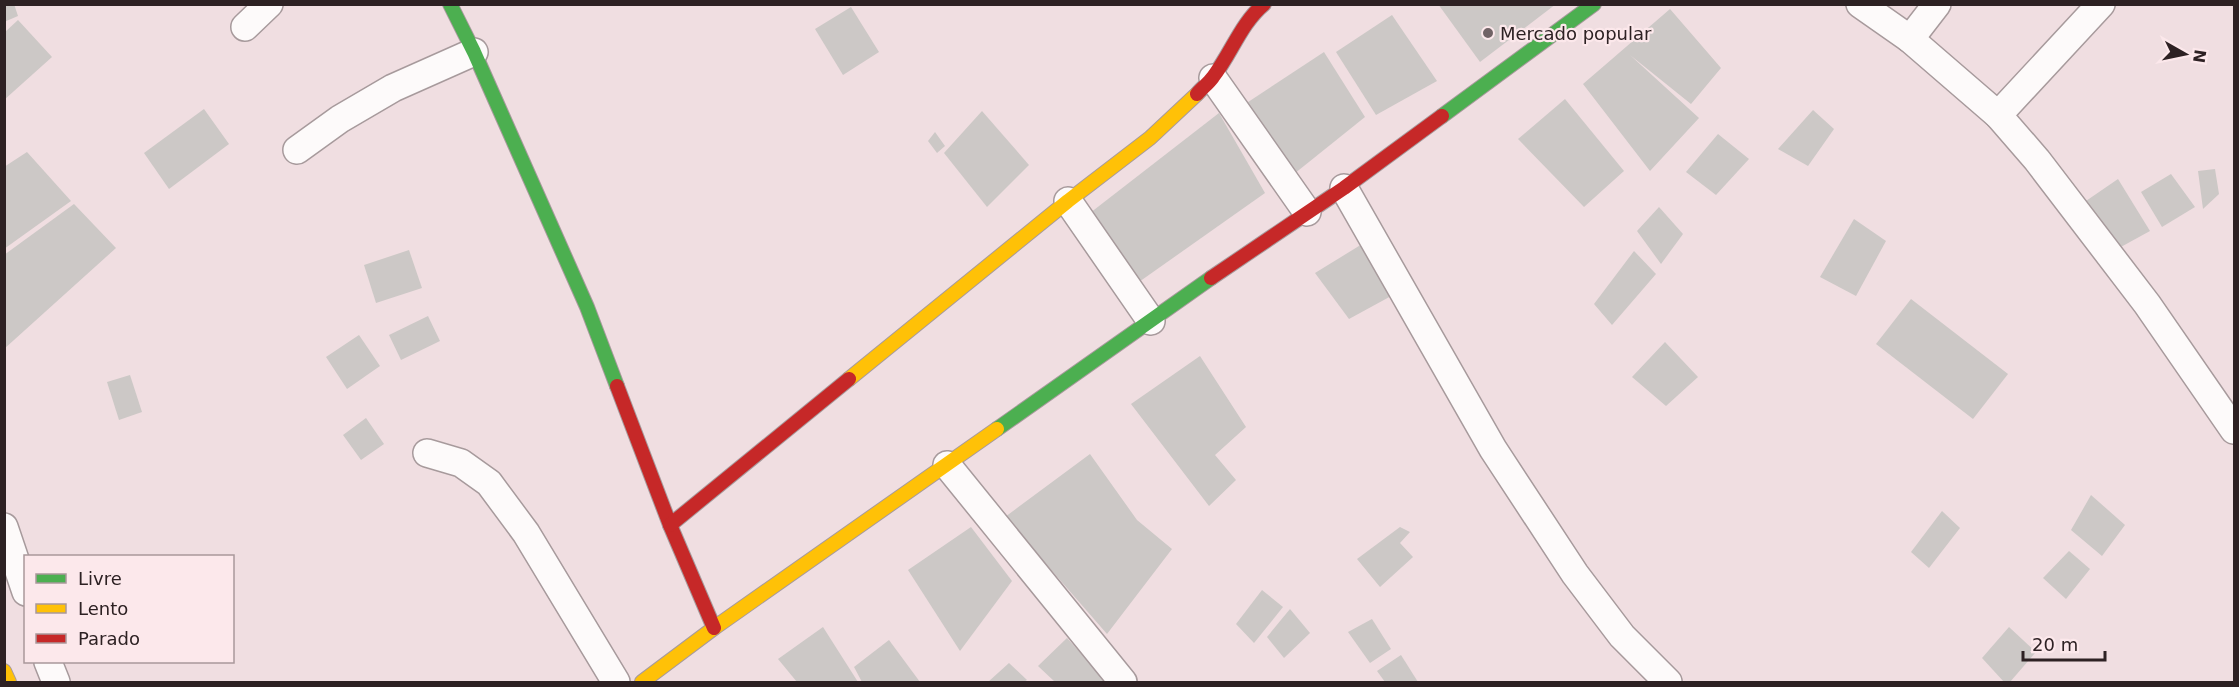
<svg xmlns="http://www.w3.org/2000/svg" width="2239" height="687" font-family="'DejaVu Sans',sans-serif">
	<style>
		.building { fill: #ccc8c6 }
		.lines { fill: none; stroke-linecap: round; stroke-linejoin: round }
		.street-casing { stroke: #a79a9c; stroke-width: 30 }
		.fast-casing { stroke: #a79a9c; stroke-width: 16 }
		.slow-casing { stroke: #a79a9c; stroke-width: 16 }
		.jam-casing { stroke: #a79a9c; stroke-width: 16 }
		.street { stroke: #fdfafa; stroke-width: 27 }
		.fast { stroke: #4caf50; stroke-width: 14 }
		.slow { stroke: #ffc107; stroke-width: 14 }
		.jam { stroke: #c62828; stroke-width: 14 }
		.poi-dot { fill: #716366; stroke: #fce8eb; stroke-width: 2 }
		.labels { text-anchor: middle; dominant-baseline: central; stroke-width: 4.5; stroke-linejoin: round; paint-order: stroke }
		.poi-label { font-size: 18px; fill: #2d2123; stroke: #fce8eb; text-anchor: start }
	</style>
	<rect width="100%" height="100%" fill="#f0dee1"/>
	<g class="building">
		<path d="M 4,4 L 14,4 L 18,16 L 4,22 Z"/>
		<path d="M 1438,4 L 1556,4 L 1480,62 Z"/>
		<path d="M 851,7 L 879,52 L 843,75 L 815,29 Z"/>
		<path d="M 1670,9 L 1721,68 L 1691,104 L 1630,55 L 1699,118 L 1650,171 L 1583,84 Z"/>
		<path d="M 1392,15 L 1437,81 L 1376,115 L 1336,52 Z"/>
		<path d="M 18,20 L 52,57 L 4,100 L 4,33 Z"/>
		<path d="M 1324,52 L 1365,117 L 1289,178 L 1236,110 Z"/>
		<path d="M 1565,99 L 1624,171 L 1584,207 L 1518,139 Z"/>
		<path d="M 204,109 L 229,144 L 169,189 L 144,153 Z"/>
		<path d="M 1813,110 L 1834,129 L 1808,166 L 1778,149 Z"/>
		<path d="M 982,111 L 1029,165 L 987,207 L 944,153 Z"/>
		<path d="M 1219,113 L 1265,193 L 1129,289 L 1081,220 Z"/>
		<path d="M 935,132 L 945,146 L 937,153 L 928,141 Z"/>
		<path d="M 1718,134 L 1749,159 L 1716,195 L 1686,172 Z"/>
		<path d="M 27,152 L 71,201 L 4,249 L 4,167 Z"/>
		<path d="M 2215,169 L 2219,194 L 2203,209 L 2198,171 Z"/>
		<path d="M 2171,174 L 2195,207 L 2162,227 L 2141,192 Z"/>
		<path d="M 2118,179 L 2150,231 L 2119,248 L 2083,203 Z"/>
		<path d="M 74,204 L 116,248 L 4,349 L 4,255 Z"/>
		<path d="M 1659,207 L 1683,234 L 1661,264 L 1637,231 Z"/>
		<path d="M 1854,219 L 1886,241 L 1856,296 L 1820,277 Z"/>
		<path d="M 1372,238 L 1393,295 L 1349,319 L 1315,273 Z"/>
		<path d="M 409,250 L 422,288 L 376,303 L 364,265 Z"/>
		<path d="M 1634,251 L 1656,274 L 1612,325 L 1594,304 Z"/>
		<path d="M 1911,299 L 2008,374 L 1973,419 L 1876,344 Z"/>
		<path d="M 428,316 L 440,341 L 401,360 L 389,335 Z"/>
		<path d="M 359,335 L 380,366 L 347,389 L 326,357 Z"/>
		<path d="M 1665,342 L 1698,377 L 1666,406 L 1632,377 Z"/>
		<path d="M 1200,356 L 1246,427 L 1215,455 L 1236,480 L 1209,506 L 1131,404 Z"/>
		<path d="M 130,375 L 142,412 L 119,420 L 107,382 Z"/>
		<path d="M 366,418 L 384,444 L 361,460 L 343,435 Z"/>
		<path d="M 1090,454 L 1137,520 L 1172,549 L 1107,634 L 1005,517 Z"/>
		<path d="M 2091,495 L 2125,525 L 2102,556 L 2071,530 Z"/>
		<path d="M 1942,511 L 1960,528 L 1929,568 L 1911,552 Z"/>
		<path d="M 971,527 L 1012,581 L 960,651 L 908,570 Z"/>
		<path d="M 1400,527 L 1410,532 L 1400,543 L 1413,557 L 1380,587 L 1357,559 Z"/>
		<path d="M 2069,551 L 2090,569 L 2066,599 L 2043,578 Z"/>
		<path d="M 1262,590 L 1283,607 L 1254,643 L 1236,624 Z"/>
		<path d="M 1290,609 L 1310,633 L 1284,658 L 1267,637 Z"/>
		<path d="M 1372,619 L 1391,649 L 1370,663 L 1348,632 Z"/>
		<path d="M 823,627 L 858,682 L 797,682 L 778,659 Z"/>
		<path d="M 2009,627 L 2036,652 L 2010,682 L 2004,682 L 1982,658 Z"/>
		<path d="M 1067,638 L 1107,682 L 1055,682 L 1038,666 Z"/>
		<path d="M 889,640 L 920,682 L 862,682 L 854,667 Z"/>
		<path d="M 1401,655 L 1418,682 L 1385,682 L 1377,671 Z"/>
		<path d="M 1009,663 L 1027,680 L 1024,682 L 988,682 Z"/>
	</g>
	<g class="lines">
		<defs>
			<g id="street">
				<path d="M 1860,4 L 1910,39 L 1998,115 L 2037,160 L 2147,304 L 2234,430"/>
				<path d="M 245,27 L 269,4"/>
				<path d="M 1910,39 L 1937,4"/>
				<path d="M 1213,78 L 1307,212"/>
				<path d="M 1998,115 L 2101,4"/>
				<path d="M 297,150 L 340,119 L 393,88 L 474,52"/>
				<path d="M 1344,188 L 1493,449 L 1575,574 L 1622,636 L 1668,682"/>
				<path d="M 1068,201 L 1151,321"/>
				<path d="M 427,453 L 461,463 L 489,483 L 526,533 L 616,682"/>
				<path d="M 947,465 L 1123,682"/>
				<path d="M 4,527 L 26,592"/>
				<path d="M 48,662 L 56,682"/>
			</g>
			<g id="fast">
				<path d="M 450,4 L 474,52 L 587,307 L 617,386"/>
				<path d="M 1442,116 L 1594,4"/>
				<path d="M 997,429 L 1211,278"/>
			</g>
			<g id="slow">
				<path d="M 849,379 L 1068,201 L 1150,138 L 1197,94"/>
				<path d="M 4,671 L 9,682"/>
				<path d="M 642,682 L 714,628 L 997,429"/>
			</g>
			<g id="jam">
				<path d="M 1197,94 C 1202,88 1209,83 1213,77 C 1231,54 1241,23 1264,4"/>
				<path d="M 1211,278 L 1344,188 L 1442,116"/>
				<path d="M 617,386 L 670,525 L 714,628"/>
				<path d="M 670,525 L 849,379"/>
			</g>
		</defs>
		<use href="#street" class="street-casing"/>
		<use href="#fast" class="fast-casing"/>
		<use href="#slow" class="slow-casing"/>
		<use href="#jam" class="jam-casing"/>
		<use href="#street" class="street"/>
		<use href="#fast" class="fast"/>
		<use href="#slow" class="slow"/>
		<use href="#jam" class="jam"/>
	</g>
	<circle class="poi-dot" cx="1488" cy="33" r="6"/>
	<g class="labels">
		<g class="poi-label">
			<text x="1500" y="33">Mercado popular</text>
		</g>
	</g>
	<rect width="2239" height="687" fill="none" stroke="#2d2123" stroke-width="12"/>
	<rect x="24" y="555" width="210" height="108" fill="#fce8eb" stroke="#a9989b" stroke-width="1.5"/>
	<rect x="36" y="574" width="30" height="9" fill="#4caf50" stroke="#a9989b" stroke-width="1.5"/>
	<text x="78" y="585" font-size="18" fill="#2d2123">Livre</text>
	<rect x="36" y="604" width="30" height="9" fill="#ffc107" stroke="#a9989b" stroke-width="1.5"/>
	<text x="78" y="615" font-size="18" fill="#2d2123">Lento</text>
	<rect x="36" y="634" width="30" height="9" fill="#c62828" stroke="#a9989b" stroke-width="1.5"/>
	<text x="78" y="645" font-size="18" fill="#2d2123">Parado</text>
	<g transform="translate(2185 54) rotate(99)" stroke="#fce8eb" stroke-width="4.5" paint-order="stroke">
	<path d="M0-4.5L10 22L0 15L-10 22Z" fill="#2d2123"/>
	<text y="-9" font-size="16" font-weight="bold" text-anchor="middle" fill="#2d2123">N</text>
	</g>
	<path d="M2023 651v9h82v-9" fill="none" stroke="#2d2123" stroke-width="3"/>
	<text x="2032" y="651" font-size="18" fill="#2d2123" stroke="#fce8eb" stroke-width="4.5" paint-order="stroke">20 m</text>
</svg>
